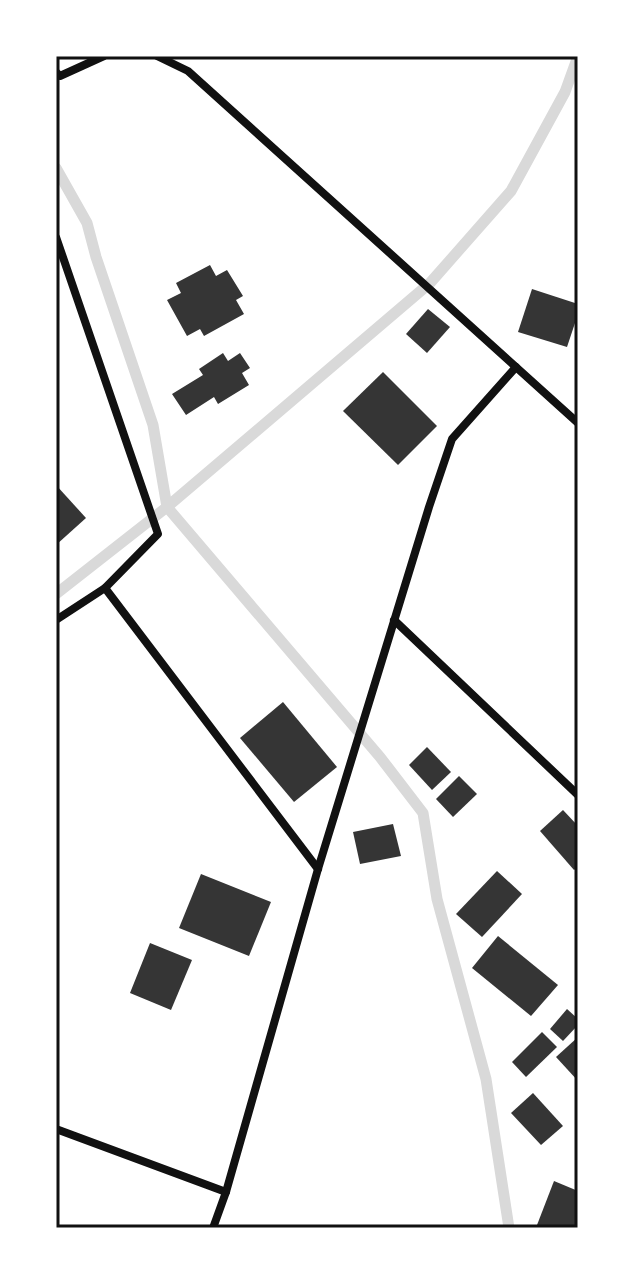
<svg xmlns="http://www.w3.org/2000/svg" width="634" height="1284" font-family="Commissioner,sans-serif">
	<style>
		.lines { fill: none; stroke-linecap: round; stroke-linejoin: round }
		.stream { stroke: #d9d9d9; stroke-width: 11 }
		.building { fill: #353535 }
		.minor { stroke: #111; stroke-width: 8 }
		.neatline { fill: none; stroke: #111; stroke-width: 3 }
	</style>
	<rect width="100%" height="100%" fill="#fff"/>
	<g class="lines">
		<g class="stream">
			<path d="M 56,168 L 87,223 L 96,257 L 153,425 L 167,507 L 380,757 L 423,813 L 437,899 L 486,1079 L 509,1228"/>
			<path d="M 56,594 L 167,507 L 430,283 L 511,191 L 565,92 L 578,56"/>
		</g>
	</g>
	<g class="building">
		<path d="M 210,265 L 216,276 L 227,270 L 243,296 L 236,300 L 244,314 L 204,336 L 200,329 L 187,336 L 167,300 L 181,293 L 176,283 Z"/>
		<path d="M 532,289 L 578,304 L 578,314 L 567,347 L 518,332 Z"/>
		<path d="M 428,309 L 450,327 L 427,353 L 406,334 Z"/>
		<path d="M 223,353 L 228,361 L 240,353 L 250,368 L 242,373 L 249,385 L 218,404 L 214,397 L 186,415 L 172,394 L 203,375 L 199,369 Z"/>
		<path d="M 383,372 L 437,426 L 398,465 L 343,411 Z"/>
		<path d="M 56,485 L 86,518 L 56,545 Z"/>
		<path d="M 283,702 L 337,767 L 294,802 L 240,738 Z"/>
		<path d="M 427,747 L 451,772 L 432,790 L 409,765 Z"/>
		<path d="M 459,776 L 477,794 L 453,817 L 436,799 Z"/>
		<path d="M 563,810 L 578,826 L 578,867 L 574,870 L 540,831 Z"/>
		<path d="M 393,824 L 401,856 L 360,864 L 353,832 Z"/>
		<path d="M 497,871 L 522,894 L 482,937 L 456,914 Z"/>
		<path d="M 201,874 L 271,902 L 249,956 L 179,928 Z"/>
		<path d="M 498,936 L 558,985 L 531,1016 L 472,968 Z"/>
		<path d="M 150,943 L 192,960 L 171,1010 L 130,993 Z"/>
		<path d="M 567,1009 L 578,1019 L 578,1025 L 563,1041 L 550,1029 Z"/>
		<path d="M 542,1032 L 557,1047 L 526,1077 L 512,1062 Z"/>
		<path d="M 578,1037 L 578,1081 L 556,1057 Z"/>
		<path d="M 533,1093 L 563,1126 L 541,1145 L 511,1113 Z"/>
		<path d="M 554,1181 L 578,1191 L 578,1228 L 545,1228 L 537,1225 Z"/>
	</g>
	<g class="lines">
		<g class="minor">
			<path d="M 157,56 L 188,71 L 578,423"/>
			<path d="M 56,72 L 60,76 L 104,56"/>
			<path d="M 56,237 L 158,534 L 105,588"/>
			<path d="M 56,620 L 105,588 L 318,869"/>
			<path d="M 394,620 L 578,795"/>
			<path d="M 56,1129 L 226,1192"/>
			<path d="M 213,1228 L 226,1192 L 318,869 L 429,507 L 452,439 L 516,367"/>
		</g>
	</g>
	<rect width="634" height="1284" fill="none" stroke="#ffffff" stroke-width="116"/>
	<rect x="58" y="58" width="518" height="1168" class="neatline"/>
</svg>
